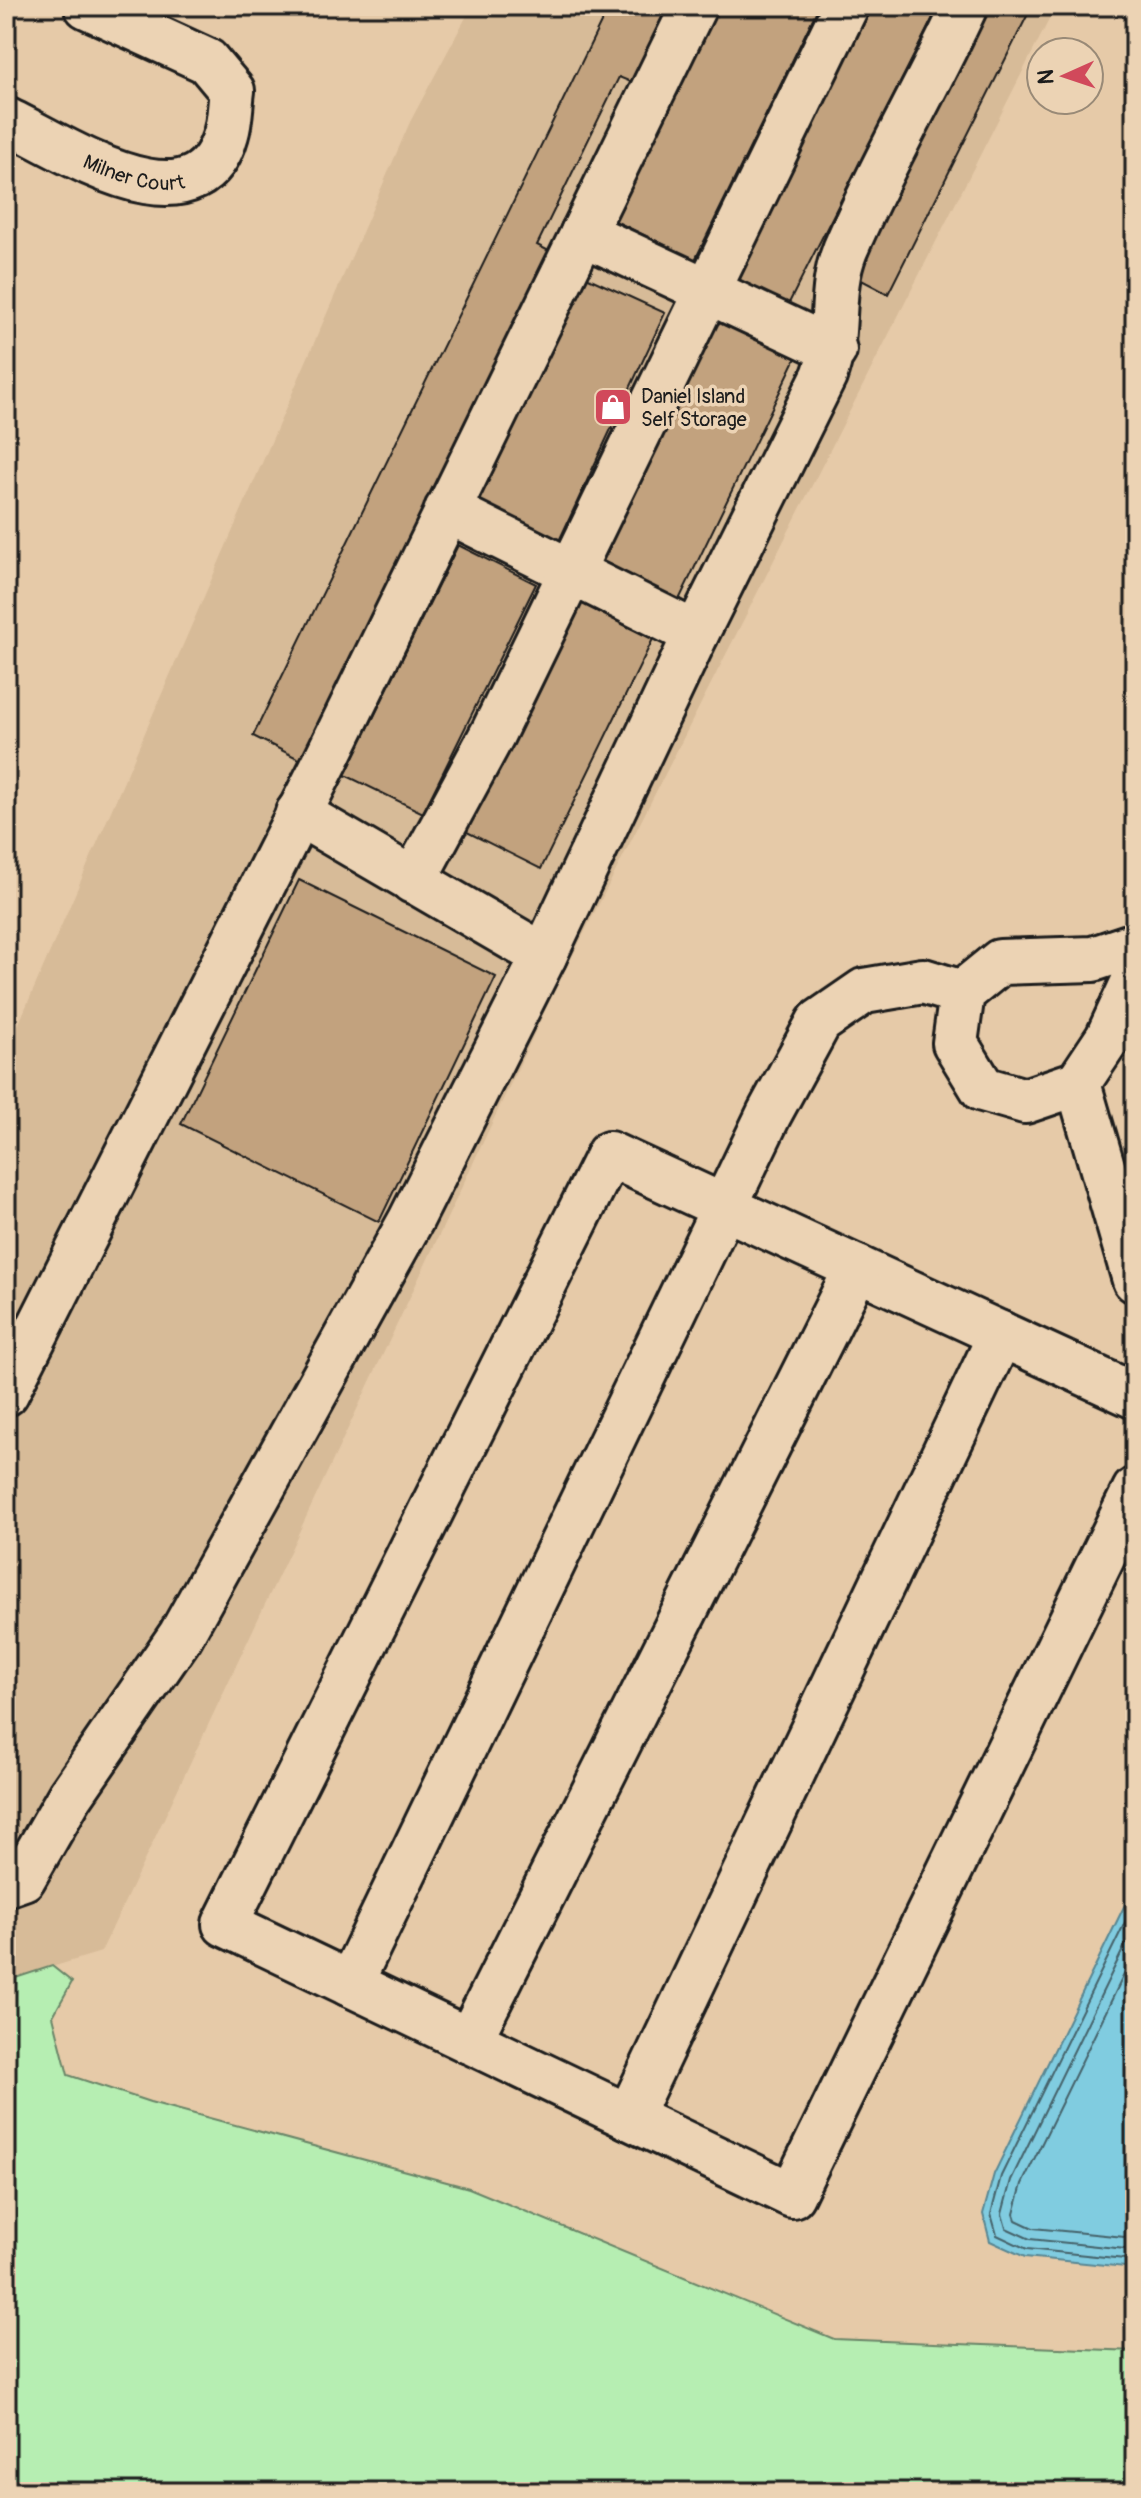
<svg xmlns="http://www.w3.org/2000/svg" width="1141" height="2498" font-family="Pangolin,sans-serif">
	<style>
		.built { fill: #d7bb98 }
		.green { fill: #b6eeb2; stroke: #698567; stroke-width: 2 }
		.water { fill: #80cce0; stroke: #588692; stroke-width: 2 }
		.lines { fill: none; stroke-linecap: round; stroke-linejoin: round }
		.shore { stroke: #44626a; stroke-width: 2 }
		.building { fill: #c2a27e; stroke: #1c1c1c; stroke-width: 2 }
		.minor-casing { stroke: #1c1c1c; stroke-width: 50 }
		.minor { stroke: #ecd3b4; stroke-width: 44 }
		.labels { text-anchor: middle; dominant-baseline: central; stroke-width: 7; stroke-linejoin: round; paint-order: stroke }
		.street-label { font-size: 20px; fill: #1c1c1c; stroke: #ecd3b4 }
		.poi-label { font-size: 20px; fill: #1c1c1c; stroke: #ecd3b4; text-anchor: start }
	</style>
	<rect width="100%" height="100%" fill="#e6caa8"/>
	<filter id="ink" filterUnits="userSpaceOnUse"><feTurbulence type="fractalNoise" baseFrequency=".0125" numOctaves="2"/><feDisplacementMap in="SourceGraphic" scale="16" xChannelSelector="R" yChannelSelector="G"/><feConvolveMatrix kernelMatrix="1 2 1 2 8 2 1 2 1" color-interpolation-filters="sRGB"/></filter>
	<g filter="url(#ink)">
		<path class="built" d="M 472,6 L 1056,6 L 550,1000 L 101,1952 L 6,1981 L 6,1053 L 410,122 Z"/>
		<path class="green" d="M 52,1966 L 72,1982 L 53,2016 L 68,2075 L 150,2102 L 469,2188 L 834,2339 L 1135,2351 L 1135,2492 L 6,2492 L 6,1981 Z"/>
		<path class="water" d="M 1135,1884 L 1135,2268 L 1025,2257 L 990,2241 L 983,2214 L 994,2174 Z"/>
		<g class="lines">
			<g class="shore">
				<path d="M 1135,1902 L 1001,2176 L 991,2214 L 997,2235 L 1027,2249 L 1135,2260"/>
				<path d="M 1135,1925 L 1011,2180 L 1002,2214 L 1006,2228 L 1030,2239 L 1135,2250"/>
				<path d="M 1135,1952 L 1022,2184 L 1014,2214 L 1016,2220 L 1033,2228 L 1135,2238"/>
			</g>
		</g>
		<g class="building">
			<path d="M 609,6 L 668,6 L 631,82 L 619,77 L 537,245 L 553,253 L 305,762 L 253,736 Z"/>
			<path d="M 719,6 L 819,6 L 695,260 L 615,221 Z"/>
			<path d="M 871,6 L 939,6 L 788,305 L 734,277 Z"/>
			<path d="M 985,6 L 1032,6 L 888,294 L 850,274 Z"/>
			<path d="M 582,275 L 665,313 L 559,541 L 477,503 Z"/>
			<path d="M 717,319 L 796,358 L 678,602 L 600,564 Z"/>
			<path d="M 458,545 L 536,584 L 423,813 L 345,775 Z"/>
			<path d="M 575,600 L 653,639 L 541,869 L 463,830 Z"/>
			<path d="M 299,880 L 496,977 L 379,1222 L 181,1124 Z"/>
		</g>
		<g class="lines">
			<defs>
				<g id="minor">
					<path id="s1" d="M 6,120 C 64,147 197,239 226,134 C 230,121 230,105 232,91 L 207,61 L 87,6"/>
					<path d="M 583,233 L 834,350"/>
					<path d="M 447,510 L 696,634"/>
					<path d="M 298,813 L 544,956"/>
					<path d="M 413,881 L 493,733 L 846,6"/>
					<path d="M 1135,945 L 1093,959 L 1000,962 L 962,993 L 955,1043 L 983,1089 L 1025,1101 L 1078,1083 L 1108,1038 L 1135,979"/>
					<path d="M 1078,1083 L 1135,1280"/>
					<path d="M 6,1393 L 326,760 L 694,6"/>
					<path d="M 1135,1396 L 609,1154 L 225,1924 L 792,2195 L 1135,1490"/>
					<path d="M 6,1884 L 23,1878 L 70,1796 L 181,1635 L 411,1220 L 544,956 L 696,634 L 824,376 C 840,334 828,293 845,250 C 880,167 927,88 965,6"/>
					<path d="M 350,1984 L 769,1114 L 819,1022 L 864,991 L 923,981 L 962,993"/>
					<path d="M 469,2041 L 857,1268"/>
					<path d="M 629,2117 L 1001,1334"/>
				</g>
			</defs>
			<use href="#minor" class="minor-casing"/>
			<use href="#minor" class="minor"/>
		</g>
	</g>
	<defs>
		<symbol id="shop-square" viewBox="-11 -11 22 22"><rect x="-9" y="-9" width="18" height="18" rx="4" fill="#d1495b" stroke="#ecd3b4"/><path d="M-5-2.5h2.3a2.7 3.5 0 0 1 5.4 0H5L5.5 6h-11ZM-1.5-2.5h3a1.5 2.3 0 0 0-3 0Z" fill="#fff"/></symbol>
	</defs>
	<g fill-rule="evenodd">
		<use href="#shop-square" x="591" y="385" width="44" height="44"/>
	</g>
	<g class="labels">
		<g class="street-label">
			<text stroke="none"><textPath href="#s1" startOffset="140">Milner Court</textPath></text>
		</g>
		<g class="poi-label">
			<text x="641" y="396">Daniel Island<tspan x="641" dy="23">Self Storage</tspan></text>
		</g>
	</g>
	<rect width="1141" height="2498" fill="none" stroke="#ecd3b4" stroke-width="32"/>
	<rect x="16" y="16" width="1109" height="2466" fill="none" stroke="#1c1c1c" stroke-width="3" filter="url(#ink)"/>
	<g transform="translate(1065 76) rotate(267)"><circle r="38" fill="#ecd3b4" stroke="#998a77" stroke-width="2"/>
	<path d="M0-6L14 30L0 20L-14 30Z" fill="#d1495b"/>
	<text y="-12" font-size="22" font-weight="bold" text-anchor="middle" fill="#1c1c1c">N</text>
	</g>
</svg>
